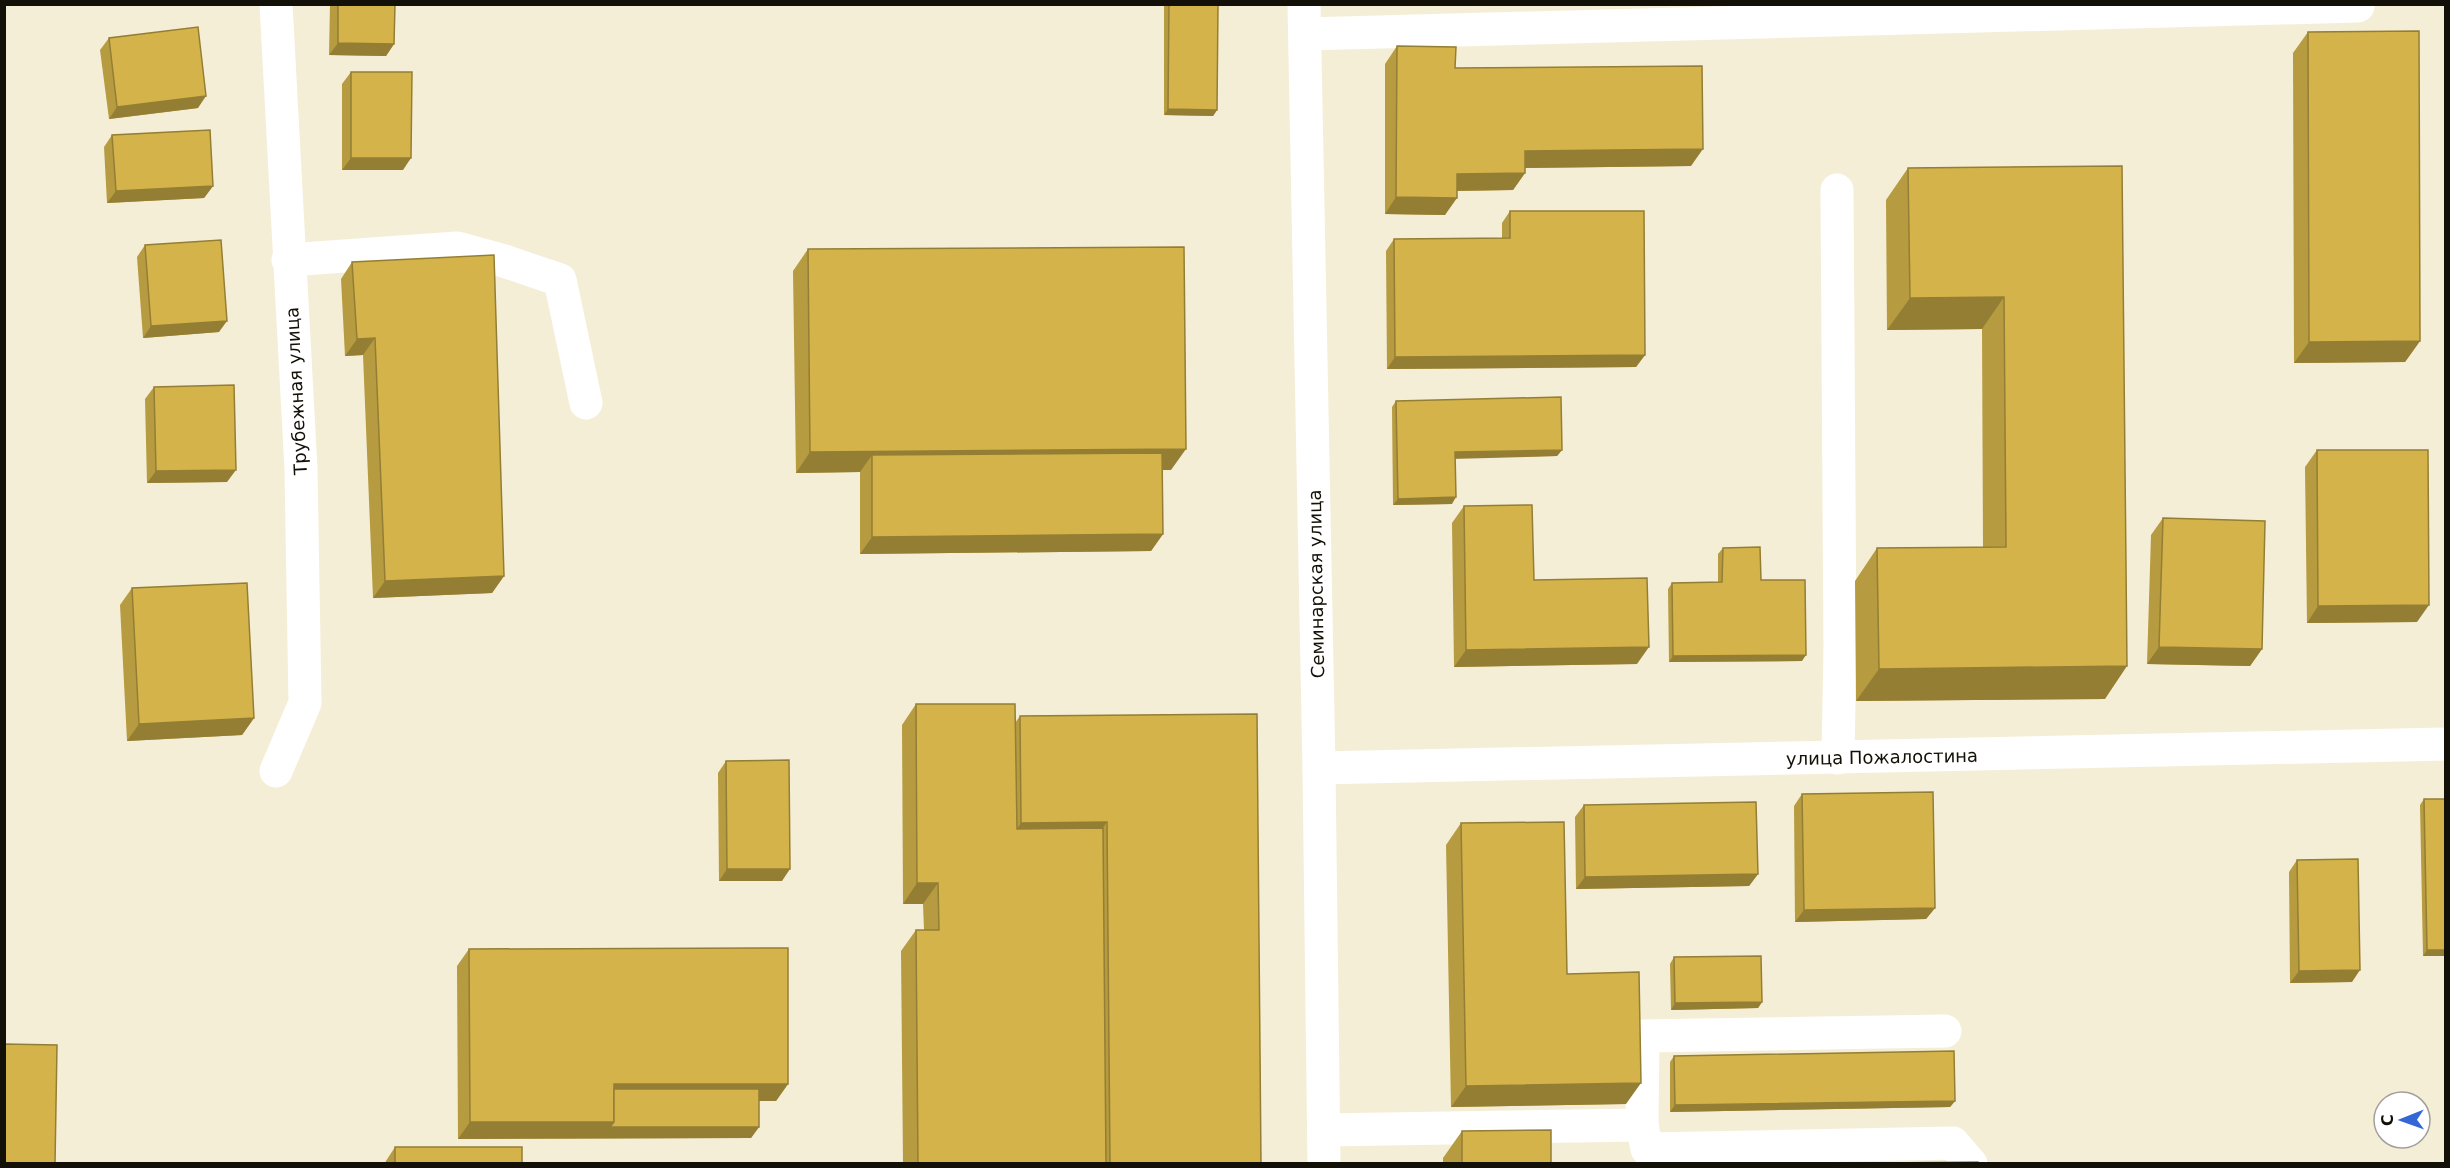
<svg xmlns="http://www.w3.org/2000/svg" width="2450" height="1168" font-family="'DejaVu Sans',sans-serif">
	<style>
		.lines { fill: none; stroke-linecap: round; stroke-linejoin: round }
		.minor { stroke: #fff; stroke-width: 33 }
		.major { stroke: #fff; stroke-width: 33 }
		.wall { fill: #b69b40 }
		.shaded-wall { fill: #947e34 }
		.building { fill: #d4b44a; stroke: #947e34; stroke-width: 1.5 }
		.labels { text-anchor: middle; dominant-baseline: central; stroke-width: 6; stroke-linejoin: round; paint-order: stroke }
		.street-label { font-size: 18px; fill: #131008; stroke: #fff }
	</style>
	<rect width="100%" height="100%" fill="#f5eed7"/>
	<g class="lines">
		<g class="minor">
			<path d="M 276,4 L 301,469 L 305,703 L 276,771"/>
			<path d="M 1305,34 L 2358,6"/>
			<path d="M 1837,190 L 1840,648 L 1838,758"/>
			<path d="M 288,260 L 457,248 L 504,261 L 560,280 L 586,403"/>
			<path d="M 1319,768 L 2446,744"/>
			<path d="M 1642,1125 L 1647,1149 L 1953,1143 L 1971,1164"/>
			<path d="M 1324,1130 L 1642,1125 L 1643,1036 L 1945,1031"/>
		</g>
		<path class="major" d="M 1304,4 L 1319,768 L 1324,1164"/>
	</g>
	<g class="wall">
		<path d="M 330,4 L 395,4 L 394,44 L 386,56 L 329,55 Z"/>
		<path d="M 1164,4 L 1218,4 L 1217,110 L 1213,116 L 1164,115 Z"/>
		<path d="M 2308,32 L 2420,341 L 2405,362 L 2294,363 L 2293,53 Z"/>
		<path d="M 109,38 L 198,108 L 109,119 L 100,50 Z"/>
		<path d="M 1397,46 L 1455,68 L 1691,166 L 1525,168 L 1525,173 L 1513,190 L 1457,191 L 1445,215 L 1385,214 L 1385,64 Z"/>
		<path d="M 351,72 L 403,170 L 342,170 L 342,84 Z"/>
		<path d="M 112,135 L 213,186 L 204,198 L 107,203 L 104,147 Z"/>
		<path d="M 2122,166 L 2105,699 L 1856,701 L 1855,581 L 1877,548 L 1983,548 L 1982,329 L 1887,330 L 1886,200 L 1908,168 Z"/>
		<path d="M 1510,211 L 1645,355 L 1636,367 L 1387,369 L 1386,251 L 1394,239 L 1502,238 L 1502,223 Z"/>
		<path d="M 145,245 L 219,332 L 143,338 L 137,257 Z"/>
		<path d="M 808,249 L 1171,470 L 1162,470 L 1163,534 L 1151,551 L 860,554 L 860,472 L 796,473 L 793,271 Z"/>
		<path d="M 352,262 L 504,576 L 492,593 L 373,598 L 363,355 L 345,356 L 341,279 Z"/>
		<path d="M 154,387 L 227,482 L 147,483 L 145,399 Z"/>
		<path d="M 1396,401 L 1562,450 L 1557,456 L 1455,458 L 1452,504 L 1393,505 L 1392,407 Z"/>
		<path d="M 2317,450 L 2417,622 L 2307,623 L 2305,467 Z"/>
		<path d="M 1464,506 L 1534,580 L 1637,664 L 1454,667 L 1452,523 Z"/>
		<path d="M 2163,518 L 2262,649 L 2250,666 L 2147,664 L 2151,535 Z"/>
		<path d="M 1723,548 L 1761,580 L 1802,661 L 1669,662 L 1668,589 L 1672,583 L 1718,582 L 1718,554 Z"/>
		<path d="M 132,588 L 254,718 L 242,735 L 127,741 L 120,605 Z"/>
		<path d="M 916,704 L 1015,723 L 1020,716 L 1257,714 L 1261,1164 L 903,1164 L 901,951 L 916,930 L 924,930 L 923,904 L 903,904 L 902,725 Z"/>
		<path d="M 726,761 L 782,881 L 719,881 L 718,773 Z"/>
		<path d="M 1802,794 L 1935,908 L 1926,919 L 1795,922 L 1794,806 Z"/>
		<path d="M 2424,799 L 2445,799 L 2445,956 L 2423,956 L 2420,805 Z"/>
		<path d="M 1584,805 L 1758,874 L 1749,886 L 1576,889 L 1575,817 Z"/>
		<path d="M 1461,823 L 1567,974 L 1626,1104 L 1451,1107 L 1446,845 Z"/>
		<path d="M 2297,860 L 2352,982 L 2290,983 L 2289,872 Z"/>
		<path d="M 469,949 L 788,1084 L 776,1101 L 759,1101 L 759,1127 L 751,1138 L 458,1139 L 457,966 Z"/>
		<path d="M 1674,957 L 1762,1002 L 1758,1008 L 1671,1010 L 1670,964 Z"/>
		<path d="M 1674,1056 L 1955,1101 L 1950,1107 L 1670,1112 L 1670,1062 Z"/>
		<path d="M 1462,1131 L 1551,1164 L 1443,1164 L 1443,1158 Z"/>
		<path d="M 395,1147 L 522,1164 L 384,1164 Z"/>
	</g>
	<g class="shaded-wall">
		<path d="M 338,43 L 394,44 L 386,56 L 329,55 Z"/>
		<path d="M 206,96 L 198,108 L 109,119 L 117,107 Z"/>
		<path d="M 1168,109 L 1217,110 L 1213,116 L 1164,115 Z"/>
		<path d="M 1703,149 L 1691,166 L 1513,168 L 1525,151 Z"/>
		<path d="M 351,158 L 411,158 L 403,170 L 342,170 Z"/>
		<path d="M 1525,173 L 1513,190 L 1445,191 L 1457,174 Z"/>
		<path d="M 213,186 L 204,198 L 107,203 L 116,191 Z"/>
		<path d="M 1396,197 L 1457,198 L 1445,215 L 1385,214 Z"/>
		<path d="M 2004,297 L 1982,329 L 1887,330 L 1910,298 Z"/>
		<path d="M 227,321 L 219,332 L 143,338 L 151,326 Z"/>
		<path d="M 375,338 L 363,355 L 345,356 L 357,339 Z"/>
		<path d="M 2420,341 L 2405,362 L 2294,363 L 2309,342 Z"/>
		<path d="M 1645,355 L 1636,367 L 1387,369 L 1395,357 Z"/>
		<path d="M 1186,449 L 1171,470 L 872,472 L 872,455 L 860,472 L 796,473 L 810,452 Z"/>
		<path d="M 1562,450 L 1557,456 L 1451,459 L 1455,452 Z"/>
		<path d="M 236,470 L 227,482 L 147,483 L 156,471 Z"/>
		<path d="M 1456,497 L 1452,504 L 1393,505 L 1398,499 Z"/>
		<path d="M 1163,534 L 1151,551 L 860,554 L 872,537 Z"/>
		<path d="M 504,576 L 492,593 L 373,598 L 385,581 Z"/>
		<path d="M 2429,605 L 2417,622 L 2307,623 L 2318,606 Z"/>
		<path d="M 1649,647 L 1637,664 L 1454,667 L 1466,650 Z"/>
		<path d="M 2159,647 L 2262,649 L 2250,666 L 2147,664 Z"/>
		<path d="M 1806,655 L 1802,661 L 1669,662 L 1673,656 Z"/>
		<path d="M 2127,666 L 2105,699 L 1856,701 L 1879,669 Z"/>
		<path d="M 254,718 L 242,735 L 127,741 L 139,724 Z"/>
		<path d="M 1107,822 L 1088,850 L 1002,850 L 1021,823 Z"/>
		<path d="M 727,869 L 790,869 L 782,881 L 719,881 Z"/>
		<path d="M 1758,874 L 1749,886 L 1576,889 L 1585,877 Z"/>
		<path d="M 917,883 L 938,883 L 923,904 L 903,904 Z"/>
		<path d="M 1935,908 L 1926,919 L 1795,922 L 1804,910 Z"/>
		<path d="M 2427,950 L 2445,950 L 2445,956 L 2423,956 Z"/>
		<path d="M 2360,970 L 2352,982 L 2290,983 L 2299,971 Z"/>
		<path d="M 1762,1002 L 1758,1008 L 1671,1010 L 1675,1003 Z"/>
		<path d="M 1641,1083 L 1626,1104 L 1451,1107 L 1466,1086 Z"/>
		<path d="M 614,1084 L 788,1084 L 776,1101 L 610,1101 Z"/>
		<path d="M 1955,1101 L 1950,1107 L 1670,1112 L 1675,1105 Z"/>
		<path d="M 470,1122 L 614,1122 L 759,1127 L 751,1138 L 458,1139 Z"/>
	</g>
	<g class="building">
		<path d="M 338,4 L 395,4 L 394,44 L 338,43 Z"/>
		<path d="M 1169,4 L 1218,4 L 1217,110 L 1168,109 Z"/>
		<path d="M 198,27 L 206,96 L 117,107 L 109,38 Z"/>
		<path d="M 2419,31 L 2420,341 L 2309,342 L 2308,32 Z"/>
		<path d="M 1397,46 L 1456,47 L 1455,68 L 1702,66 L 1703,149 L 1525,151 L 1525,173 L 1457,174 L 1457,198 L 1396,197 Z"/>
		<path d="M 351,72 L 412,72 L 411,158 L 351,158 Z"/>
		<path d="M 210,130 L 213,186 L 116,191 L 112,135 Z"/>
		<path d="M 2122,166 L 2127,666 L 1879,669 L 1877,548 L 2006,547 L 2004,297 L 1910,298 L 1908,168 Z"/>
		<path d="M 1510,211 L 1644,211 L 1645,355 L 1395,357 L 1394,239 L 1510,238 Z"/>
		<path d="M 221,240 L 227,321 L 151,326 L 145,245 Z"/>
		<path d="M 1184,247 L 1186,449 L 810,452 L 808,249 Z"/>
		<path d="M 494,255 L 504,576 L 385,581 L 375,338 L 357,339 L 352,262 Z"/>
		<path d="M 234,385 L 236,470 L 156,471 L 154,387 Z"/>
		<path d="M 1561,397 L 1562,450 L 1455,452 L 1456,497 L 1398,499 L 1396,401 Z"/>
		<path d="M 2317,450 L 2428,450 L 2429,605 L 2318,606 Z"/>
		<path d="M 1162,453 L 1163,534 L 872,537 L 872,455 Z"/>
		<path d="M 1532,505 L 1534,580 L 1647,578 L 1649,647 L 1466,650 L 1464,506 Z"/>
		<path d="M 2163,518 L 2265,521 L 2262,649 L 2159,647 Z"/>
		<path d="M 1760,547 L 1761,580 L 1805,580 L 1806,655 L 1673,656 L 1672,583 L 1722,582 L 1723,548 Z"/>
		<path d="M 247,583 L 254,718 L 139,724 L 132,588 Z"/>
		<path d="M 916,704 L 1015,704 L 1017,829 L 1103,828 L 1106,1164 L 918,1164 L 916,930 L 939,930 L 938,883 L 917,883 Z"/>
		<path d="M 1257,714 L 1261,1164 L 1110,1164 L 1107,822 L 1021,823 L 1020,716 Z"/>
		<path d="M 789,760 L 790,869 L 727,869 L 726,761 Z"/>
		<path d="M 1933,792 L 1935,908 L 1804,910 L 1802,794 Z"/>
		<path d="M 2424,799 L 2445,799 L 2445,950 L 2427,950 Z"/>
		<path d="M 1756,802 L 1758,874 L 1585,877 L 1584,805 Z"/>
		<path d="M 1564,822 L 1567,974 L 1639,972 L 1641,1083 L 1466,1086 L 1461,823 Z"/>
		<path d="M 2358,859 L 2360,970 L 2299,971 L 2297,860 Z"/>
		<path d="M 788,948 L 788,1084 L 614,1084 L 614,1122 L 470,1122 L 469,949 Z"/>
		<path d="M 1761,956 L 1762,1002 L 1675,1003 L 1674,957 Z"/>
		<path d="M 4,1044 L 57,1045 L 55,1164 L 4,1164 Z"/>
		<path d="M 1954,1051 L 1955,1101 L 1675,1105 L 1674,1056 Z"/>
		<path d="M 614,1089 L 759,1089 L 759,1127 L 610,1127 L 614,1122 Z"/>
		<path d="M 1551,1130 L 1551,1164 L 1462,1164 L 1462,1131 Z"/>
		<rect x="395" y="1147" width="127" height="17"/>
		<path d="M 1978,1162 L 1978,1164 L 1780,1164 Z"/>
	</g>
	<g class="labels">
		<g class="street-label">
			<text transform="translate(296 391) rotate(-93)">Трубежная улица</text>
			<text transform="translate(1316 584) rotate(-91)">Семинарская улица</text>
			<text transform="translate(1882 757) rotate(-1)">улица Пожалостина</text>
		</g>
	</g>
	<rect width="2450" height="1168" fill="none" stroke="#131008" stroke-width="12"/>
	<g transform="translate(2402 1120) rotate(269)"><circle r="28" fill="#ffffff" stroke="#a19f9c" stroke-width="1.5"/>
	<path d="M0-4.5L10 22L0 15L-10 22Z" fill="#3367d6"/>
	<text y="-9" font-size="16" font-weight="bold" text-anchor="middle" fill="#131008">С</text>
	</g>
</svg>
